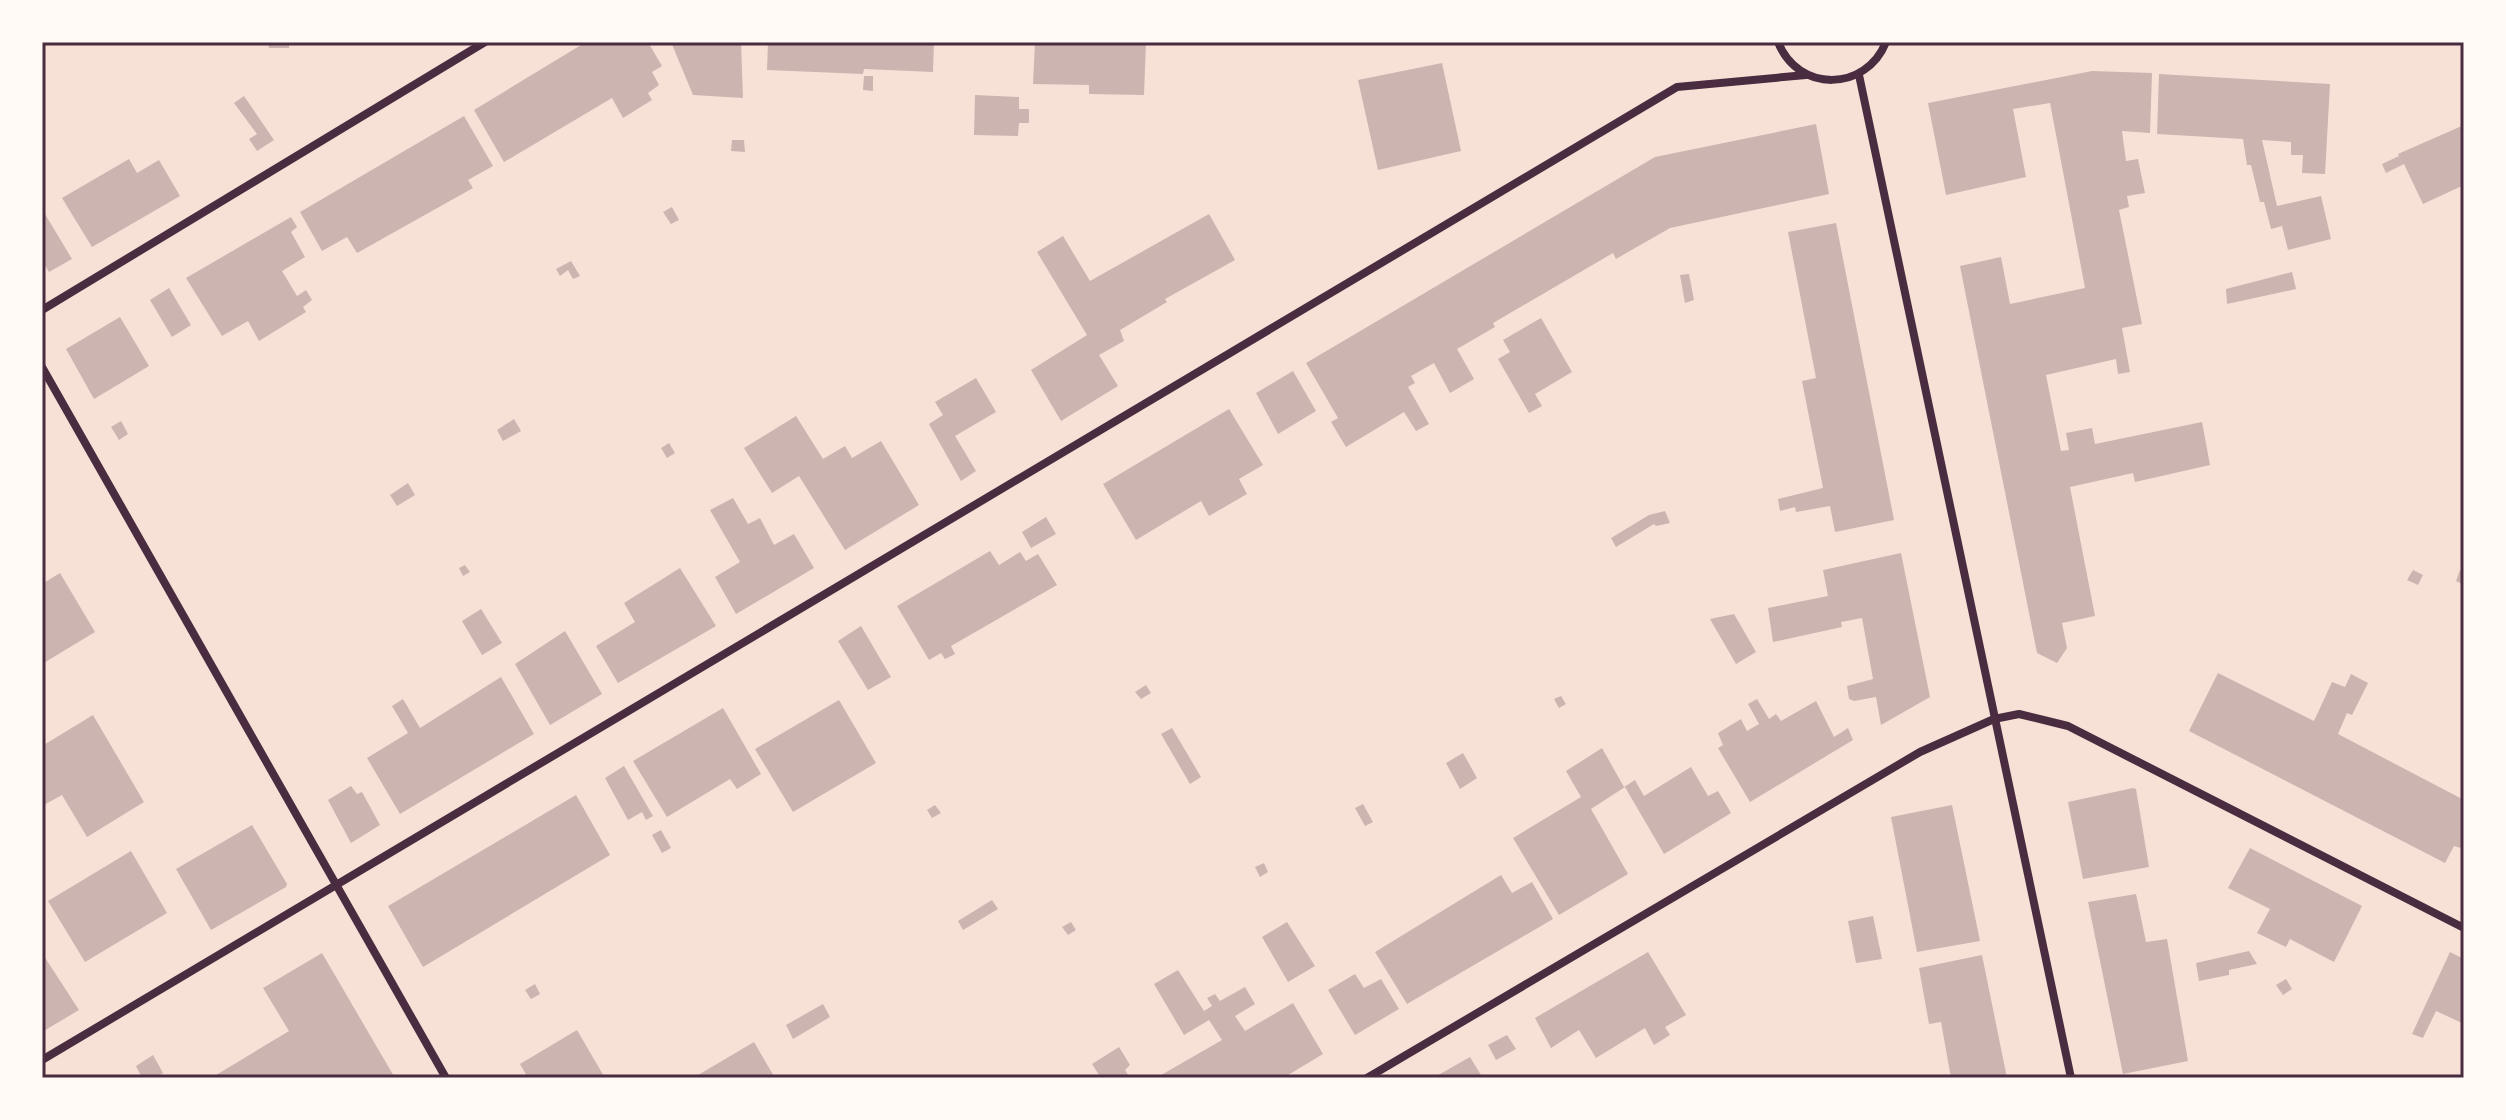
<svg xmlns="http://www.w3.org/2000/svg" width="2506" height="1120" font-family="'Titillium Web',sans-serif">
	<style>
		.building { fill: #ccb4b1 }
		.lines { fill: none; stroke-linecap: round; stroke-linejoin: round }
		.minor { stroke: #4a2c40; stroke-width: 8 }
		.neatline { fill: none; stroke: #4a2c40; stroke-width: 3 }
	</style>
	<rect width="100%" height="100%" fill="#f7e1d7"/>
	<g class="building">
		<path d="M 268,42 L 289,42 L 289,48 L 269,48 Z"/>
		<path d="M 586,42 L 648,42 L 662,66 L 652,72 L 659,85 L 648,93 L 652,100 L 623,118 L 612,98 L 504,162 L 474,110 Z"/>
		<path d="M 671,42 L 741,42 L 743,98 L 693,95 Z"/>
		<path d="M 768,42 L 934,42 L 933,72 L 864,69 L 863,74 L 767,70 Z"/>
		<path d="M 1035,42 L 1146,42 L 1144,95 L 1089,94 L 1089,85 L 1033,84 Z"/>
		<path d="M 1442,63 L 1461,151 L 1378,170 L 1358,80 Z"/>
		<path d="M 2092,71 L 2152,73 L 2150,133 L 2122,131 L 2126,161 L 2138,159 L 2145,193 L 2127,196 L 2129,207 L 2119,210 L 2142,324 L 2122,328 L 2130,372 L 2118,374 L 2116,359 L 2046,375 L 2061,451 L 2069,450 L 2066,433 L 2092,428 L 2095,444 L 2202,422 L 2210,465 L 2135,482 L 2133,473 L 2070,487 L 2095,616 L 2062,623 L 2067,648 L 2057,663 L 2037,653 L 1960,266 L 2001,257 L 2010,304 L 2085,288 L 2050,103 L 2013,109 L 2026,177 L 1946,195 L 1928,103 Z"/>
		<path d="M 2159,74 L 2330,84 L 2325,174 L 2302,173 L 2303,155 L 2291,155 L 2291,142 L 2262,140 L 2277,206 L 2321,196 L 2331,239 L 2288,250 L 2282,226 L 2271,229 L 2264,202 L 2260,202 L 2251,165 L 2247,165 L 2243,139 L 2157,134 Z"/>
		<path d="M 864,76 L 873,76 L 873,91 L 863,90 Z"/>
		<path d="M 975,95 L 1019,97 L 1019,109 L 1029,109 L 1029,123 L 1019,123 L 1018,136 L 974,135 Z"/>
		<path d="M 244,96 L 274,140 L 257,151 L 249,139 L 257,134 L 234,103 Z"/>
		<path d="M 464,116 L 493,166 L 468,180 L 473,188 L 357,253 L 347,237 L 322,251 L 300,212 Z"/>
		<path d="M 1816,124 L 1829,194 L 1670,228 L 1616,259 L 1613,253 L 1493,323 L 1495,327 L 1457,349 L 1474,379 L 1450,393 L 1434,363 L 1411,376 L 1415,383 L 1408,387 L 1429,424 L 1416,431 L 1404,412 L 1346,447 L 1331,422 L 1338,418 L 1306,363 L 1655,157 Z"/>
		<path d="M 2464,125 L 2464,185 L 2423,204 L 2404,164 L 2386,173 L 2382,164 L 2399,156 L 2398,154 Z"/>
		<path d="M 732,140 L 744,140 L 745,152 L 731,151 Z"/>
		<path d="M 129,159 L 137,173 L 159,160 L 180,196 L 92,247 L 62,198 Z"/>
		<path d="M 672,207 L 679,220 L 671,224 L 663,212 Z"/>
		<path d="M 42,209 L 72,259 L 49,272 L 42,260 Z"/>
		<path d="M 1209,214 L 1235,260 L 1165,299 L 1167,302 L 1120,330 L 1124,341 L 1099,355 L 1118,386 L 1061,421 L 1031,370 L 1087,335 L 1037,252 L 1063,236 L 1090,281 Z"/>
		<path d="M 291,217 L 297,227 L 291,232 L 305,257 L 282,271 L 297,296 L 306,290 L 312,300 L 303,307 L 306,312 L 259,341 L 248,321 L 222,336 L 186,278 Z"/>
		<path d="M 1836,223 L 1894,520 L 1835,532 L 1830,506 L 1796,512 L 1795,507 L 1780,511 L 1778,499 L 1823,488 L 1802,381 L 1816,378 L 1788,232 Z"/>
		<path d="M 571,261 L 580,276 L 573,279 L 568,270 L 560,276 L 556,269 Z"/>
		<path d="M 2292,272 L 2296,289 L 2227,304 L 2226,289 Z"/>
		<path d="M 1689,274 L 1694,300 L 1685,303 L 1680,275 Z"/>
		<path d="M 169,288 L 191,325 L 172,337 L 150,300 Z"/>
		<path d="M 120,317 L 149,366 L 94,399 L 66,349 Z"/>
		<path d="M 1541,318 L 1572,372 L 1535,394 L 1542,406 L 1529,413 L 1498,359 L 1510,352 L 1503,340 Z"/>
		<path d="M 1293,371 L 1316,411 L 1278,434 L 1256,393 Z"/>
		<path d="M 976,378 L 996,412 L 955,436 L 976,471 L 961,481 L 929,424 L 943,415 L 935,402 Z"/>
		<path d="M 1229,409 L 1263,465 L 1239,479 L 1247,494 L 1209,516 L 1201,501 L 1136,540 L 1103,484 Z"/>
		<path d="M 796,416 L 823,459 L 845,446 L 852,458 L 881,441 L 919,505 L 845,550 L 799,476 L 772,493 L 744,448 Z"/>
		<path d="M 514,419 L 521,431 L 503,441 L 497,430 Z"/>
		<path d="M 121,421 L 128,434 L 119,440 L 111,427 Z"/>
		<path d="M 669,443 L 675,453 L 667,458 L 661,448 Z"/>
		<path d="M 408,483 L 415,495 L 397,506 L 390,495 Z"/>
		<path d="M 733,498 L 748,524 L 760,518 L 774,545 L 794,534 L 814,568 L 736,614 L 715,577 L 740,562 L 710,510 Z"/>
		<path d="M 1665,511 L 1670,523 L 1656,526 L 1654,524 L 1616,547 L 1611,538 L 1649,515 Z"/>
		<path d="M 1046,517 L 1056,534 L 1031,548 L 1022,532 Z"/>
		<path d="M 990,551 L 999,565 L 1020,552 L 1026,561 L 1038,554 L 1057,585 L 951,646 L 955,654 L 945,659 L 941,653 L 929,660 L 897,606 Z"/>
		<path d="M 1901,553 L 1930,697 L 1881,725 L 1876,697 L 1854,701 L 1849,699 L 1847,686 L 1873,679 L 1862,618 L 1841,622 L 1842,627 L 1773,642 L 1768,608 L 1828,596 L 1823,570 Z"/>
		<path d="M 465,565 L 470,572 L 463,576 L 459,568 Z"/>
		<path d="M 680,568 L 716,626 L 618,683 L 596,646 L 635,622 L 624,603 Z"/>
		<path d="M 2413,570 L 2423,575 L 2418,585 L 2407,580 Z"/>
		<path d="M 2460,570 L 2464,572 L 2464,585 L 2456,581 Z"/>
		<path d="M 60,573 L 95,632 L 42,664 L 42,584 Z"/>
		<path d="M 481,609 L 502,643 L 482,655 L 462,621 Z"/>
		<path d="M 1734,614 L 1756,652 L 1736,664 L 1710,619 Z"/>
		<path d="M 861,626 L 891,677 L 868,690 L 838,641 Z"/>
		<path d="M 565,631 L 602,694 L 550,725 L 515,664 Z"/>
		<path d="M 2218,673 L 2314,721 L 2332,682 L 2345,687 L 2351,674 L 2368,683 L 2352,715 L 2347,713 L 2338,734 L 2464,800 L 2464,843 L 2461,848 L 2454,846 L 2445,863 L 2189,731 Z"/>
		<path d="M 501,677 L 534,734 L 400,814 L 367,758 L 408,733 L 392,706 L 403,699 L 420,728 Z"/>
		<path d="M 1146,685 L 1151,693 L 1141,699 L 1135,692 Z"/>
		<path d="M 1561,696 L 1566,704 L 1559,708 L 1554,699 Z"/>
		<path d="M 1757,699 L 1769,719 L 1776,714 L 1781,721 L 1816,701 L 1834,737 L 1848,728 L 1853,740 L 1750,802 L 1718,748 L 1723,745 L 1718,733 L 1741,719 L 1747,731 L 1759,724 L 1748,704 Z"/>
		<path d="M 839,700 L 876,763 L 793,812 L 755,749 Z"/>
		<path d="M 723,708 L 761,774 L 737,789 L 730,779 L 667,817 L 633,761 Z"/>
		<path d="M 93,715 L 144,802 L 87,837 L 62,795 L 42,806 L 42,746 Z"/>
		<path d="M 1172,728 L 1201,777 L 1190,784 L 1161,734 Z"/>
		<path d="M 1602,748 L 1624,787 L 1635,780 L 1644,796 L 1691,767 L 1708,796 L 1718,791 L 1731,813 L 1664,854 L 1625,787 L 1591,809 L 1628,874 L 1559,915 L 1513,838 L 1581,797 L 1566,771 Z"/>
		<path d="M 1463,753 L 1477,778 L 1460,789 L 1446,763 Z"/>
		<path d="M 624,766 L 653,816 L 646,820 L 642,812 L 628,820 L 605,778 Z"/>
		<path d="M 351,786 L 357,794 L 362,792 L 380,825 L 351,843 L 328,800 Z"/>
		<path d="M 2133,788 L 2136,789 L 2149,867 L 2083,879 L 2068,802 Z"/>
		<path d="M 576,795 L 610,855 L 423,967 L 388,906 Z"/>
		<path d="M 1363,804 L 1373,822 L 1365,826 L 1355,808 Z"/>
		<path d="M 935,805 L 941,813 L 932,818 L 927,810 Z"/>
		<path d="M 1952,805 L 1980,941 L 1917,952 L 1891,817 Z"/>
		<path d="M 252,825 L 287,884 L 286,887 L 211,930 L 176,869 Z"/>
		<path d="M 661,830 L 671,848 L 662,853 L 652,835 Z"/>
		<path d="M 2250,848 L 2362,906 L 2334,962 L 2290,939 L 2286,947 L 2257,933 L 2270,909 L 2228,888 Z"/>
		<path d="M 131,851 L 167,913 L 85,962 L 48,901 Z"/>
		<path d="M 1264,863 L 1268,872 L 1260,877 L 1255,867 Z"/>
		<path d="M 1501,875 L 1512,893 L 1532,882 L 1553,919 L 1407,1004 L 1375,952 Z"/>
		<path d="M 2136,894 L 2146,942 L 2167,939 L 2188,1061 L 2123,1074 L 2088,902 Z"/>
		<path d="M 992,900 L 998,909 L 963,930 L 958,921 Z"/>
		<path d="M 1873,916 L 1882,959 L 1856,963 L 1848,921 Z"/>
		<path d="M 1071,922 L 1076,930 L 1068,935 L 1062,927 Z"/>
		<path d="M 1287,922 L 1315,966 L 1288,982 L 1262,937 Z"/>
		<path d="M 2249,951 L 2257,964 L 2229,970 L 2229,975 L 2199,981 L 2196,963 Z"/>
		<path d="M 1648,952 L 1686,1015 L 1665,1027 L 1670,1035 L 1654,1045 L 1645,1028 L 1596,1058 L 1579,1030 L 1551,1048 L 1535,1018 Z"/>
		<path d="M 2450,952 L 2464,959 L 2464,1024 L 2436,1011 L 2423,1038 L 2412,1034 Z"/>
		<path d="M 42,953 L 79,1010 L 42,1032 Z"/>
		<path d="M 322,953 L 395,1078 L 211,1078 L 289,1031 L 263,988 Z"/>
		<path d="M 1982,955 L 2007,1078 L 1951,1078 L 1941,1022 L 1929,1024 L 1919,968 Z"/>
		<path d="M 1178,970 L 1204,1011 L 1212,1006 L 1207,998 L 1215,994 L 1220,1001 L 1245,987 L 1255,1004 L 1235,1016 L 1245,1031 L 1293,1003 L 1323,1054 L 1283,1078 L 1156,1078 L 1222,1040 L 1209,1020 L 1184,1035 L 1154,984 Z"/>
		<path d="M 1355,974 L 1364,988 L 1381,979 L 1399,1009 L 1355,1035 L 1328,990 Z"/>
		<path d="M 2286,979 L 2292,989 L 2283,995 L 2276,985 Z"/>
		<path d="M 535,984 L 540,994 L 531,999 L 525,990 Z"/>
		<path d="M 823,1004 L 830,1017 L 793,1039 L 786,1025 Z"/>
		<path d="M 577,1030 L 605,1078 L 528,1078 L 520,1064 Z"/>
		<path d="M 1507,1035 L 1516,1049 L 1496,1060 L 1488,1045 Z"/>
		<path d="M 754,1042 L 775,1078 L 693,1078 Z"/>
		<path d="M 1119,1047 L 1130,1065 L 1125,1070 L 1130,1078 L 1101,1078 L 1092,1064 Z"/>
		<path d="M 153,1055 L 163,1073 L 155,1078 L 142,1078 L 136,1066 Z"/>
		<path d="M 1470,1057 L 1481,1075 L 1476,1078 L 1433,1078 Z"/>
	</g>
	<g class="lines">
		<g class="minor">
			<path d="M 1778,42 C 1798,93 1866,92 1886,42"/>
			<path d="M 1859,75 L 2071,1078"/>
			<path d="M 42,310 L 485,42"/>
			<path d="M 42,367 L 446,1078"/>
			<path d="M 42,1060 L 1677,87 L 1806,75"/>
			<path d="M 1367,1078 L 1920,752 L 1994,719 L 2019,714 L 2068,726 L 2464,928"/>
		</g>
	</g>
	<rect width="2506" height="1120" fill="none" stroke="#fffaf5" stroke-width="88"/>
	<rect x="44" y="44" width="2418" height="1032" class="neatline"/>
</svg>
